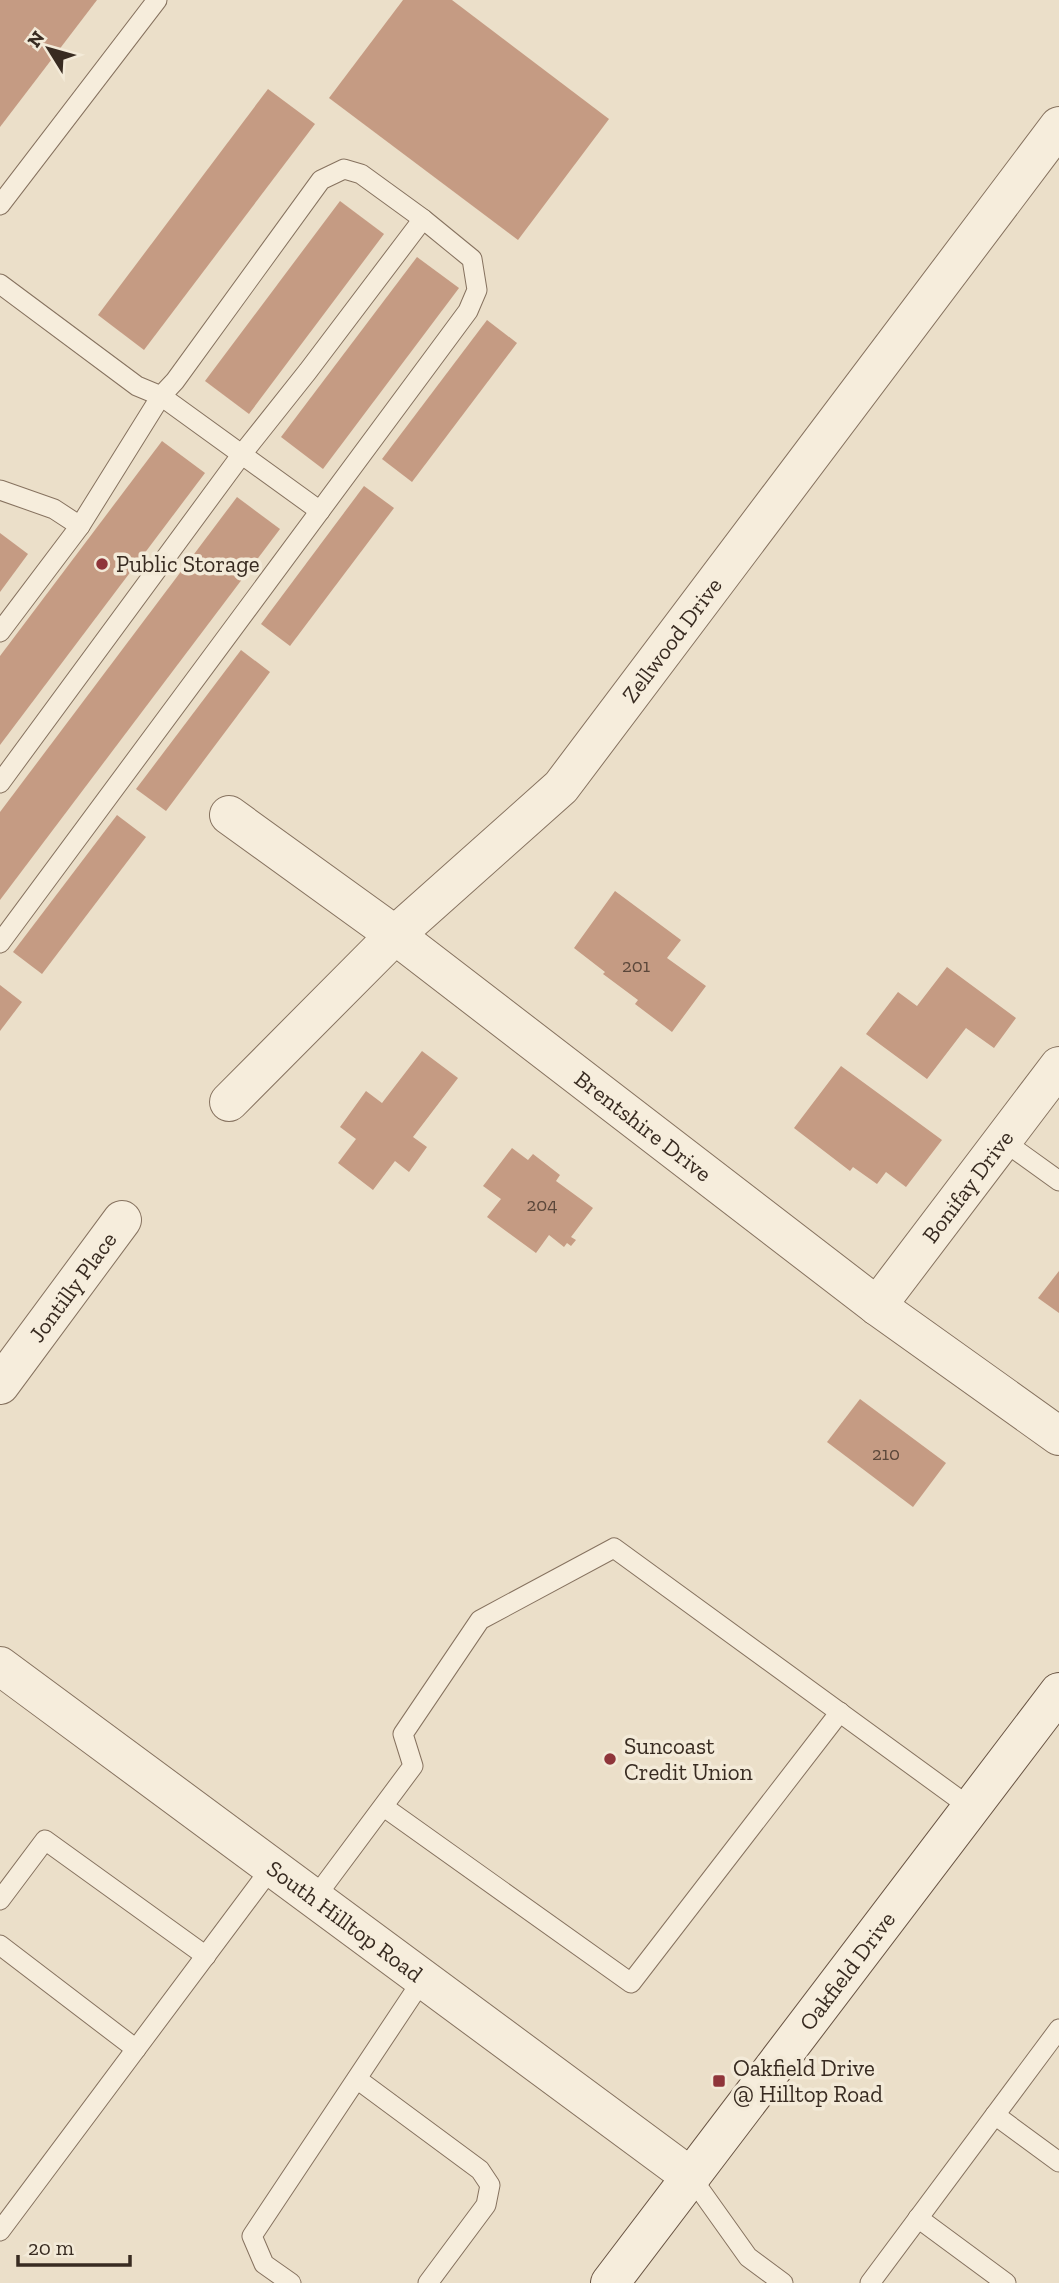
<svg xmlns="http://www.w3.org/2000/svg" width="1059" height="2283" font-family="'Zilla Slab',serif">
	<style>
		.building { fill: #c59b83 }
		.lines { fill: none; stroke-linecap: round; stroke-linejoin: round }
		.lane-casing { stroke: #86725f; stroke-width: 21 }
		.street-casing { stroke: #86725f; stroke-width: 40 }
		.secondary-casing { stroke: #685342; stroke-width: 40 }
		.lane { stroke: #f6eddc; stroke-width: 19 }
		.street { stroke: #f6eddc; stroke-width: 38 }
		.secondary { stroke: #f6eddc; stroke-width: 38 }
		.poi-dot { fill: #8f353a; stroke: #f3ead8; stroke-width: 2.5 }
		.labels { text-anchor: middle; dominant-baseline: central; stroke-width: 7; stroke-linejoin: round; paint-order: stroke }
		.number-label { font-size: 19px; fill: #5b473a }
		.poi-label { font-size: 23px; fill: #382b21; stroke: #f3ead8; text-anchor: start }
		.street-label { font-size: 23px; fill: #382b21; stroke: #f3ead8 }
	</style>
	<rect width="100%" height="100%" fill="#ebdfc9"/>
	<g class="building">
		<path d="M 0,0 L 97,0 L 0,127 Z"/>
		<path d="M 403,0 L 452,0 L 609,119 L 518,240 L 329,98 Z"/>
		<path d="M 268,89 L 315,124 L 144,350 L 98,315 Z"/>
		<path d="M 340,201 L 384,234 L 249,414 L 205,381 Z"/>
		<path d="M 417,257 L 459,288 L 323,469 L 281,437 Z"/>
		<path d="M 487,320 L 517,343 L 412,482 L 382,459 Z"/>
		<path d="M 162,441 L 205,473 L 0,745 L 0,656 Z"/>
		<path d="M 364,486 L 394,508 L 290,646 L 261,624 Z"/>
		<path d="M 237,497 L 280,529 L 0,900 L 0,812 Z"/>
		<path d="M 0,533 L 28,554 L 0,592 Z"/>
		<path d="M 241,650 L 270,672 L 166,811 L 136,789 Z"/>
		<path d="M 117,815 L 146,837 L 42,974 L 13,952 Z"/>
		<path d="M 615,891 L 681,940 L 667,958 L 706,986 L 672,1032 L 635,1004 L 638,1000 L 603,974 L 605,972 L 574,948 Z"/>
		<path d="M 947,967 L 1016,1018 L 994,1048 L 966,1028 L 927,1079 L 866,1034 L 898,992 L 917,1006 Z"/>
		<path d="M 0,985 L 22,1002 L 0,1031 Z"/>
		<path d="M 422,1051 L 458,1078 L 413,1137 L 427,1147 L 409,1172 L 395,1161 L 373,1190 L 338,1163 L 356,1139 L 340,1127 L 366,1091 L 382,1103 Z"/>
		<path d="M 841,1066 L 942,1140 L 906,1187 L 886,1172 L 877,1184 L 853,1167 L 850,1171 L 794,1128 Z"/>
		<path d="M 512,1148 L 528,1160 L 533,1154 L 560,1175 L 556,1181 L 593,1208 L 571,1237 L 576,1240 L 571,1246 L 567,1243 L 564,1247 L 549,1235 L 536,1253 L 487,1217 L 501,1199 L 483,1186 Z"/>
		<path d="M 1059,1271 L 1059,1313 L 1038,1298 Z"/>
		<path d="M 860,1399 L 946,1463 L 913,1507 L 827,1442 Z"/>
	</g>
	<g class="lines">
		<defs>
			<g id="lane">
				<path d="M 0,205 L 157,0"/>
				<path d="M 0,284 L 137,386 L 161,396 L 175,381 L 321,180 L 344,169 L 361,174 L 423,219 L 472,259 L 477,290 L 468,311 L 0,943"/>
				<path d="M 0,490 L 54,509 L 80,526 L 161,396 L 320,511"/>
				<path d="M 0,632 L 80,526"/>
				<path d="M 0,783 L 242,454 L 308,371 L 423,219"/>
				<path d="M 1002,1140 L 1059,1181"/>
				<path d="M 384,1807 L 631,1983 L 840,1712"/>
				<path d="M 314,1899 L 413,1766 L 403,1734 L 480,1620 L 614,1548 L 971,1808"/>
				<path d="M 0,1900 L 45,1840 L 206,1956"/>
				<path d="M 0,1945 L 136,2049"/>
				<path d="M 357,2079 L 480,2170 L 490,2185 L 486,2205 L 428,2283"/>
				<path d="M 995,2115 L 1059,2162"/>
				<path d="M 691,2177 L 748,2257 L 783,2283"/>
				<path d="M 918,2218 L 1006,2283"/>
				<path d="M 0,2231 L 272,1867"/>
				<path d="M 291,2283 L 264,2264 L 252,2236 L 423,1979"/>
				<path d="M 870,2283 L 1059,2029"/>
			</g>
			<g id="street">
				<path id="s1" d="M 229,815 L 395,935 L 877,1306 L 1059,1436"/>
				<path id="s2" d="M 229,1102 L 395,935 L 561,787 L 1059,126"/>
				<path id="s3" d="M 877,1306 L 1059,1066"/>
				<path id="s4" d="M 0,1385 L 122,1220"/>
				<path id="s5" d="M 0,1666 L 691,2177"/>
			</g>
			<g id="secondary">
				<path id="s6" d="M 610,2283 L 1059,1692"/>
			</g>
		</defs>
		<use href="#lane" class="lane-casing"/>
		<use href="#street" class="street-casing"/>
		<use href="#secondary" class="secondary-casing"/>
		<use href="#lane" class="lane"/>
		<use href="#street" class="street"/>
		<use href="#secondary" class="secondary"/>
	</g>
	<g class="poi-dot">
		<circle cx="102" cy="564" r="7"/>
		<circle cx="610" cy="1759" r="7"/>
		<rect x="712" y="2074" width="14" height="14" rx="3.5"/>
	</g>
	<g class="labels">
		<g class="number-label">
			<text x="636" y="965">201</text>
			<text x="542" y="1204">204</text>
			<text x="886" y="1453">210</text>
		</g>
		<g class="poi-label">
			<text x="116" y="564">Public Storage</text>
			<text x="624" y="1746">Suncoast<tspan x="624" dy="26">Credit Union</tspan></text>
			<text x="733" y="2068">Oakfield Drive<tspan x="733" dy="26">@ Hilltop Road</tspan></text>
		</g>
		<g class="street-label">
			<text stroke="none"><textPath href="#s2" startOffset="642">Zellwood Drive</textPath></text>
			<text stroke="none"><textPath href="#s1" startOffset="518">Brentshire Drive</textPath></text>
			<text stroke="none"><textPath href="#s3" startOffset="150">Bonifay Drive</textPath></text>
			<text stroke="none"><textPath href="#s4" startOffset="122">Jontilly Place</textPath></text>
			<text stroke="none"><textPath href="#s5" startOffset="429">South Hilltop Road</textPath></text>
			<text stroke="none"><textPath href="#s6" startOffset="392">Oakfield Drive</textPath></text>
		</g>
	</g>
	<g transform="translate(49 49) rotate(307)" stroke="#f3ead8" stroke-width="5" paint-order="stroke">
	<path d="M0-5L12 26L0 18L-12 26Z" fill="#382b21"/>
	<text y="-10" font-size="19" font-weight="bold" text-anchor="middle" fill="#382b21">N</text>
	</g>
	<path d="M18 2255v10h112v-10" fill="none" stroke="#382b21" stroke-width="3.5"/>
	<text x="28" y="2255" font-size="21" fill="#382b21" stroke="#f3ead8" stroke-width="5" paint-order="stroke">20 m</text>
</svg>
